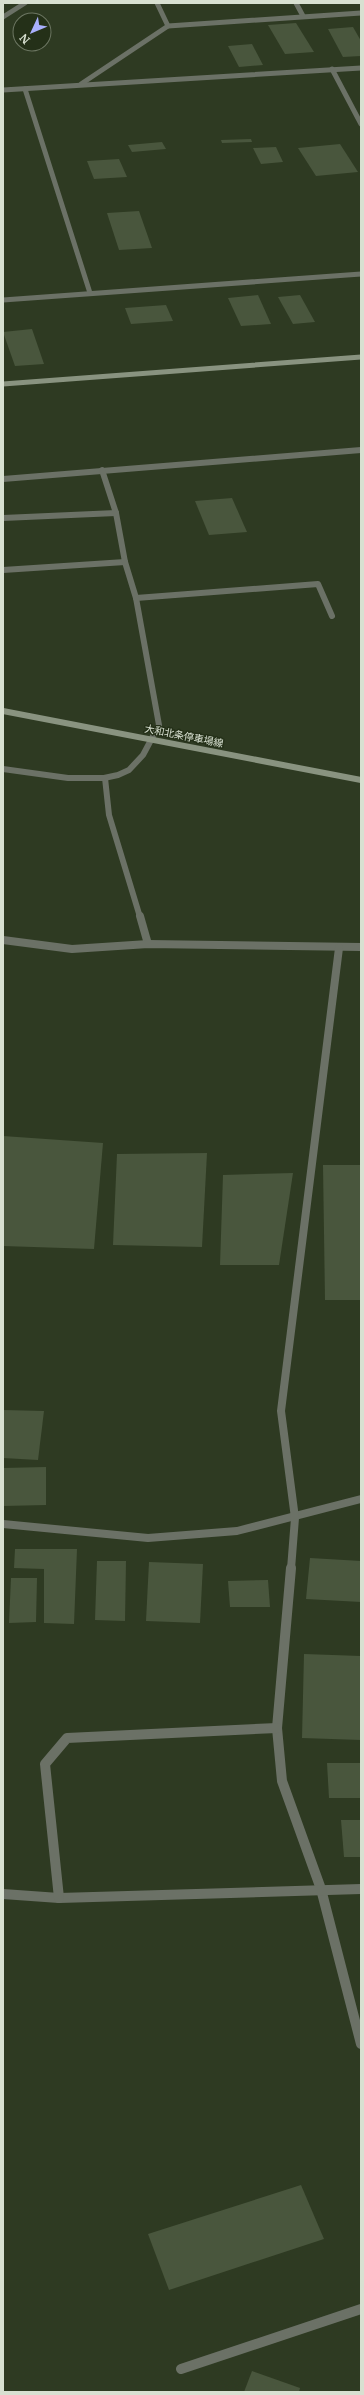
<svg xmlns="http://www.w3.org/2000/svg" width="364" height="2395" font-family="Merriweather,'Noto Sans JP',serif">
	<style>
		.building { fill: #49563d }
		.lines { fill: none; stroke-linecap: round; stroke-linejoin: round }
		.street-far3 { stroke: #6b7166; stroke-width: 5 }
		.street-far2 { stroke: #6b7166; stroke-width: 6 }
		.street-far1 { stroke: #6b7166; stroke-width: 8 }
		.street { stroke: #6b7166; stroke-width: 10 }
		.secondary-far1 { stroke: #899380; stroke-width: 5 }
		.secondary { stroke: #899380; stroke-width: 6 }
		.labels { text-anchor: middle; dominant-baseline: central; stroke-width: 3; stroke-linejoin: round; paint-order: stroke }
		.street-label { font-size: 10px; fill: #d8e0d1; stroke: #243018 }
	</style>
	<rect width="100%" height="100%" fill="#2e3a22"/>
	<g class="building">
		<path d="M 296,23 L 314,52 L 285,54 L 268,25 Z"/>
		<path d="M 353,27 L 361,41 L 361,56 L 343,57 L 328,29 Z"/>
		<path d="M 252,44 L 263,65 L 239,67 L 228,46 Z"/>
		<path d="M 251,139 L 252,142 L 222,143 L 221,140 Z"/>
		<path d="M 162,142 L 166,149 L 132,152 L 128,145 Z"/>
		<path d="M 340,144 L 358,172 L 316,176 L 298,148 Z"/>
		<path d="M 276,147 L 283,162 L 261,164 L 253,148 Z"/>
		<path d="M 119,159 L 127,177 L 94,179 L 87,161 Z"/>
		<path d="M 139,211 L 152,248 L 119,250 L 107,213 Z"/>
		<path d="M 258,295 L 271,324 L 241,326 L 228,298 Z"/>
		<path d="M 300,295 L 315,322 L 293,324 L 278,297 Z"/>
		<path d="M 166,305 L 173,321 L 131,324 L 125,308 Z"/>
		<path d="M 32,329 L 44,364 L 15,366 L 3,332 Z"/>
		<path d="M 232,498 L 247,532 L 209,535 L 195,501 Z"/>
		<path d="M 3,1136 L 103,1143 L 94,1249 L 3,1246 Z"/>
		<path d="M 207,1153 L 202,1247 L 113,1245 L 117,1154 Z"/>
		<path d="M 323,1165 L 361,1165 L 361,1300 L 325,1300 Z"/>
		<path d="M 293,1173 L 279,1265 L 220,1265 L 223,1175 Z"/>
		<path d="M 3,1410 L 44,1411 L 38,1460 L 3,1458 Z"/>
		<path d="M 46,1467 L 46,1505 L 3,1506 L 3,1468 Z"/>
		<path d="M 15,1549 L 77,1549 L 74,1624 L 44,1623 L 44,1569 L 14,1568 Z"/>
		<path d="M 310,1558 L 361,1561 L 361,1602 L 306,1599 Z"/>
		<path d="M 97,1561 L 126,1561 L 125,1621 L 95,1620 Z"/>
		<path d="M 149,1562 L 203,1564 L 200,1623 L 146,1621 Z"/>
		<path d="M 11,1578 L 37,1578 L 36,1622 L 9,1623 Z"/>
		<path d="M 268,1580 L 270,1607 L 230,1607 L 228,1581 Z"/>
		<path d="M 304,1654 L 361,1656 L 361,1740 L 302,1738 Z"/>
		<path d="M 327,1763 L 361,1763 L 361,1798 L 329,1798 Z"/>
		<path d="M 341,1820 L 361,1820 L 361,1857 L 344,1857 Z"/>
		<path d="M 301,2185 L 324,2239 L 169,2290 L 148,2234 Z"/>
		<path d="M 252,2371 L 300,2388 L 299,2392 L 244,2392 Z"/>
	</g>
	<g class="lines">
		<g class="street-far3">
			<path d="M 296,3 L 303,16"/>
			<path d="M 3,17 L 25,3"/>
			<path d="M 168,26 L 361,13"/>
			<path d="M 332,69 L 361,124"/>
			<path d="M 81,84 L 168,26 L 157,3"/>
			<path d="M 25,89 L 90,293"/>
			<path d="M 3,90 L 361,68"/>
			<path d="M 3,300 L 361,274"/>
		</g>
		<g class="street-far2">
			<path d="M 3,479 L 361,450"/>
			<path d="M 3,518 L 116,513"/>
			<path d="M 3,570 L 125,562"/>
			<path d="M 136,598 L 318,584 L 332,616"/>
			<path d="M 3,769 L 68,778 L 104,778 L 118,775 L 129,770 L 143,755 L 159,725 L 136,598 L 125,562 L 116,513 L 102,470"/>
			<path d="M 105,778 L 109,815 L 140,917"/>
		</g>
		<g class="street-far1">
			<path d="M 140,916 L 148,944"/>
			<path d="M 3,940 L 72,949 L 148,944 L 361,947"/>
			<path d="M 3,1524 L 148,1538 L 237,1531 L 361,1499"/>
			<path d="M 291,1569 L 295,1518 L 281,1411 L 339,948"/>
		</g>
		<g class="street">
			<path d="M 291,1568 L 277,1728 L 282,1781 L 321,1889 L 361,2044"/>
			<path d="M 3,1894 L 59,1898 L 361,1889"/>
			<path d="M 59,1898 L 45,1764 L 67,1738 L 277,1728"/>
			<path d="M 181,2369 L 361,2309"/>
		</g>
		<path class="secondary-far1" d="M 3,384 L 361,357"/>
		<path class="secondary" d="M 3,711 L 361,780"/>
	</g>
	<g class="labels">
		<g class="street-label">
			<text transform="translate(184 736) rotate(11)">大和北条停車場線</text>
		</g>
	</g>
	<rect width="364" height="2395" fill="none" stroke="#d8e0d1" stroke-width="8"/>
	<g transform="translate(32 32) rotate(226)"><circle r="19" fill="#243018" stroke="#6c7662"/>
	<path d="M0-3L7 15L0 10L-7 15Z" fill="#a9b0fc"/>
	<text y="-6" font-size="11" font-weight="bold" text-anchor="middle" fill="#d8e0d1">N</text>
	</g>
</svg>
